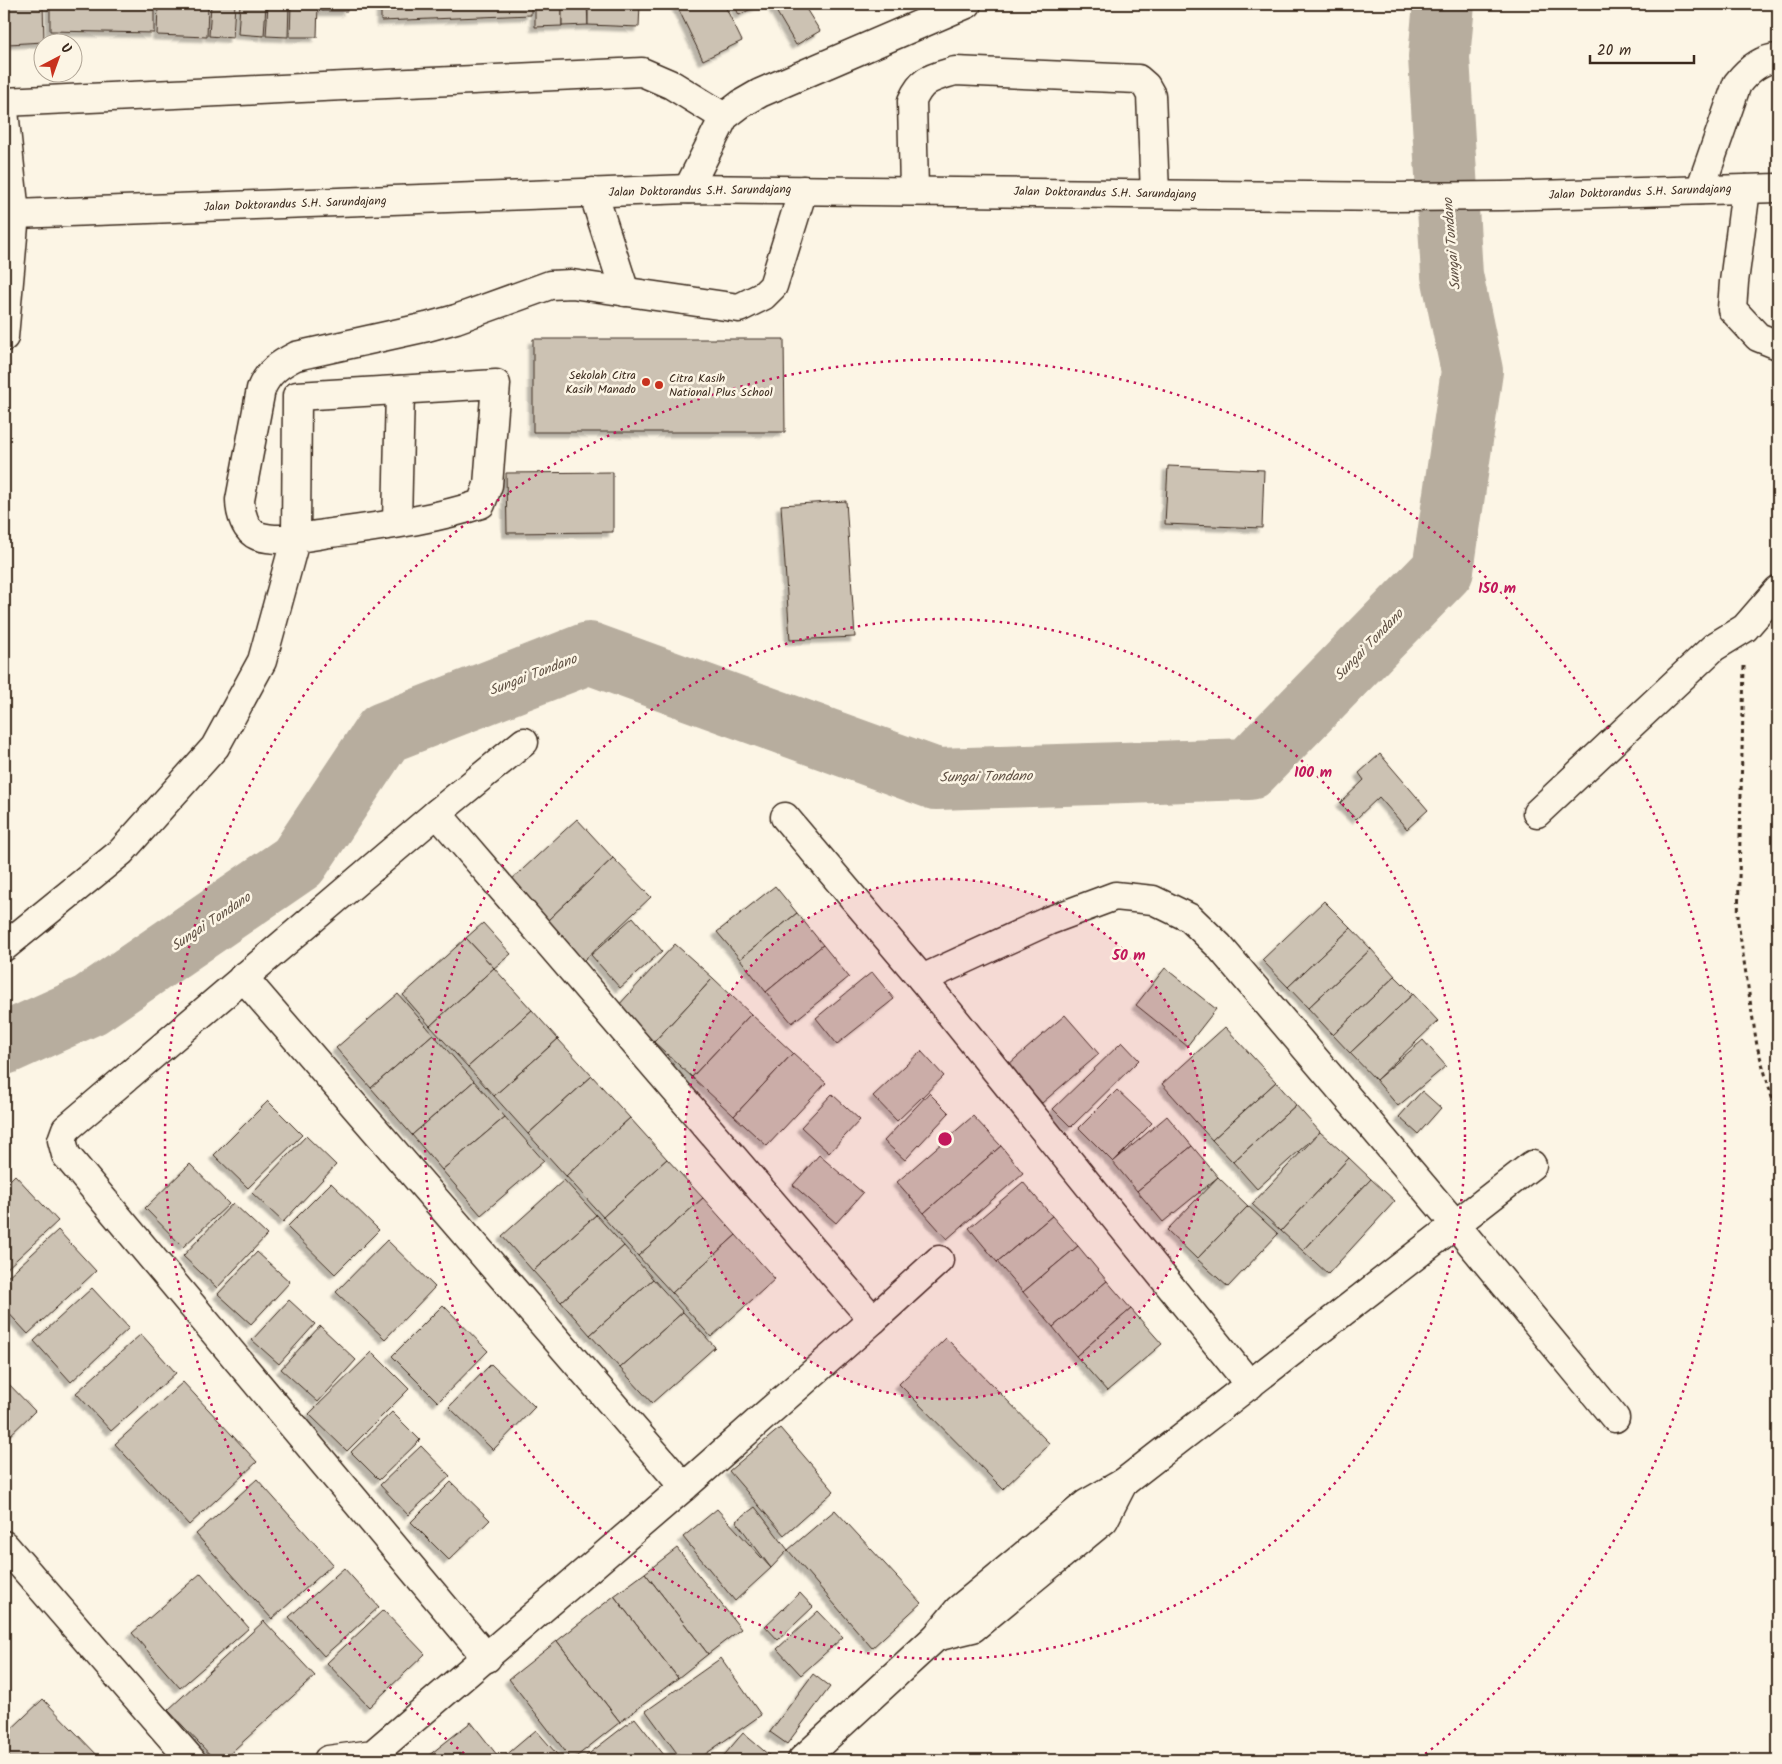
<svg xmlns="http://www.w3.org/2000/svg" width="1782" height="1764" font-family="Kalam,sans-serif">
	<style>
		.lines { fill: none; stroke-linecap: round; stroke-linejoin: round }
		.river { stroke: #b7ad9e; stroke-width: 62 }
		.building { fill: #ccc2b3; stroke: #3b2a1e; filter: url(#shadow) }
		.minor-casing { stroke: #3b2a1e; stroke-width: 31 }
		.highway-casing { stroke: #3b2a1e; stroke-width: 31 }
		.path { stroke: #3b2a1e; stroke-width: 3; stroke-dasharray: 4 4; stroke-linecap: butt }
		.minor { stroke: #fcf5e5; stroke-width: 28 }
		.highway { stroke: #fcf5e5; stroke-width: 28 }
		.ring { fill: none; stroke: #c2185b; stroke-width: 2.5; stroke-dasharray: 2.5 5 }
		.poi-dot { fill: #c8321e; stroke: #fcf5e5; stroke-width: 2 }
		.labels { text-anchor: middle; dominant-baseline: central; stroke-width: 5; stroke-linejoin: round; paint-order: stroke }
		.street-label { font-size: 12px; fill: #3b2a1e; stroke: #fcf5e5 }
		.poi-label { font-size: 12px; fill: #3b2a1e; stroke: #fcf5e5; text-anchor: end }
		.water-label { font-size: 14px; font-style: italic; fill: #605144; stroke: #fcf5e5 }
		.centre { fill: #c2185b; stroke: #fcf5e5; stroke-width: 2.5 }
		.ring-label { font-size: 15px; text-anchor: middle; font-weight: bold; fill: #c2185b; stroke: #fcf5e5; stroke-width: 5; stroke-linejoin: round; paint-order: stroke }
	</style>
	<defs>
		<filter id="shadow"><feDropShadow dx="-4.5" dy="4.5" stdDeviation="1" flood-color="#0004"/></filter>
	</defs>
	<rect width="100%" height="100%" fill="#fcf5e5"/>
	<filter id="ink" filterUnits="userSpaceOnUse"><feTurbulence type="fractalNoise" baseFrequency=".02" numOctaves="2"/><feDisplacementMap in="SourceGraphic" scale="10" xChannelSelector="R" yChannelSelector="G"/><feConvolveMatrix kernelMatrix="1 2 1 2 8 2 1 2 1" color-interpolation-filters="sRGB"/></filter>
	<g filter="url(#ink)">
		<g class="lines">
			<path class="river" d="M 4,1044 L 90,1005 L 298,862 L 384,733 L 589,653 L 936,779 L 1249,769 L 1443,570 L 1472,371 L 1452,275 L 1439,57 L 1444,4"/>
		</g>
		<g class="building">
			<path d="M 7,4 L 43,4 L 44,42 L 8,44 Z"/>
			<path d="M 50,4 L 154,4 L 154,33 L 50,31 Z"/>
			<path d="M 158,4 L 208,4 L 207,37 L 157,35 Z"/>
			<path d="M 211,4 L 235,4 L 233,38 L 209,36 Z"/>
			<path d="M 240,4 L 266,4 L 264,36 L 238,34 Z"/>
			<path d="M 268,4 L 289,4 L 288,37 L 266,36 Z"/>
			<path d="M 291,4 L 318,4 L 317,37 L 290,37 Z"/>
			<rect x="322" y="4" width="25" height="7"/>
			<path d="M 381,4 L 531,4 L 531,15 L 381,21 Z"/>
			<path d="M 535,4 L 562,4 L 562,26 L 535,27 Z"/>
			<path d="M 562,4 L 587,4 L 588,25 L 562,26 Z"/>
			<path d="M 588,4 L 640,4 L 639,27 L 588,25 Z"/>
			<path d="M 676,4 L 724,4 L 742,41 L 703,60 Z"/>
			<path d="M 734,4 L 761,4 L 739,15 Z"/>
			<path d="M 772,4 L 803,4 L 820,31 L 796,45 Z"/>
			<path d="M 533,339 L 784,339 L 785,432 L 533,432 Z"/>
			<path d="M 1168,466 L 1264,470 L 1262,528 L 1165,524 Z"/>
			<path d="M 613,472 L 613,532 L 507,533 L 506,473 Z"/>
			<path d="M 846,501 L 855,637 L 790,640 L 781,505 Z"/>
			<path d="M 1380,754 L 1428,810 L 1407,829 L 1379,797 L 1356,819 L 1340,803 L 1364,780 L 1359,773 Z"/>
			<path d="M 577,819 L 613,858 L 546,922 L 509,882 Z"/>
			<path d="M 613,858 L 651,897 L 583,961 L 546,922 Z"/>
			<path d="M 775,886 L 797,913 L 740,959 L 717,932 Z"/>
			<path d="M 1324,901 L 1351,928 L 1288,987 L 1262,960 Z"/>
			<path d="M 797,913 L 823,945 L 766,992 L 740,959 Z"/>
			<path d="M 633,917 L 662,951 L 620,988 L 591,955 Z"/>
			<path d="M 483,923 L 511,954 L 494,968 L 466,938 Z"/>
			<path d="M 1351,928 L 1371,949 L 1308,1008 L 1288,987 Z"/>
			<path d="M 466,938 L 494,968 L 430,1026 L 403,995 Z"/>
			<path d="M 675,944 L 713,978 L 654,1042 L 617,1007 Z"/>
			<path d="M 823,945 L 849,977 L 792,1023 L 766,992 Z"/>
			<path d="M 1371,949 L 1395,976 L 1333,1035 L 1308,1008 Z"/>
			<path d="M 494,968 L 532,1010 L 468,1067 L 430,1026 Z"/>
			<path d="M 1165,968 L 1216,1009 L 1187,1046 L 1136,1005 Z"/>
			<path d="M 872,972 L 894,999 L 837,1044 L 816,1018 Z"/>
			<path d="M 1395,976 L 1413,994 L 1350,1053 L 1333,1035 Z"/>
			<path d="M 713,978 L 751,1014 L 692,1077 L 654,1042 Z"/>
			<path d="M 398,994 L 433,1034 L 371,1088 L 336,1048 Z"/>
			<path d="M 1413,994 L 1438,1021 L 1376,1080 L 1350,1053 Z"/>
			<path d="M 532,1010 L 558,1039 L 494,1096 L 468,1067 Z"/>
			<path d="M 751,1014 L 793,1053 L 734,1116 L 692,1077 Z"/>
			<path d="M 1065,1015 L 1099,1054 L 1042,1103 L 1008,1065 Z"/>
			<path d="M 1225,1027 L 1276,1082 L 1212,1140 L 1162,1084 Z"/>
			<path d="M 433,1034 L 474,1081 L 412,1135 L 371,1088 Z"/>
			<path d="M 558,1039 L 592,1076 L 528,1134 L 494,1096 Z"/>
			<path d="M 1423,1040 L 1446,1066 L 1398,1106 L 1376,1080 Z"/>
			<path d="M 1122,1042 L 1139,1060 L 1071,1127 L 1053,1109 Z"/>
			<path d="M 921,1051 L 944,1076 L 897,1121 L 873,1096 Z"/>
			<path d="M 793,1053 L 826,1083 L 767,1146 L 734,1116 Z"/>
			<path d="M 592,1076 L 630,1118 L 566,1176 L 528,1134 Z"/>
			<path d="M 474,1081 L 505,1117 L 442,1170 L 412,1135 Z"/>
			<path d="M 1276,1082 L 1296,1105 L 1233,1162 L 1212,1140 Z"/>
			<path d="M 1117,1090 L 1152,1123 L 1113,1162 L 1079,1128 Z"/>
			<path d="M 1422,1091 L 1441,1108 L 1418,1134 L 1399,1117 Z"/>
			<path d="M 929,1093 L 949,1113 L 905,1160 L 884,1141 Z"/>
			<path d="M 832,1094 L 860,1120 L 829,1153 L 801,1127 Z"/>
			<path d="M 268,1101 L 302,1135 L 248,1188 L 214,1155 Z"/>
			<path d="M 1296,1105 L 1320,1132 L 1257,1189 L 1233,1162 Z"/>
			<path d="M 973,1116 L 1001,1146 L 924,1213 L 897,1182 Z"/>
			<path d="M 1167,1116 L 1192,1146 L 1137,1191 L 1113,1162 Z"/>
			<path d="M 505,1117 L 544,1161 L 481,1215 L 442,1170 Z"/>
			<path d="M 630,1118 L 667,1159 L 603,1217 L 566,1176 Z"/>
			<path d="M 1320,1132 L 1349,1158 L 1281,1231 L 1252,1204 Z"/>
			<path d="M 306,1136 L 336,1165 L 283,1222 L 252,1193 Z"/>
			<path d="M 1001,1146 L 1023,1173 L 947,1239 L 924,1213 Z"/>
			<path d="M 1192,1146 L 1218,1177 L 1163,1222 L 1137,1191 Z"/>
			<path d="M 819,1155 L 863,1193 L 836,1223 L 793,1185 Z"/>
			<path d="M 1349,1158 L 1371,1179 L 1303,1251 L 1281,1231 Z"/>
			<path d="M 667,1159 L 703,1198 L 638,1256 L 603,1217 Z"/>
			<path d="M 190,1164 L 229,1204 L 183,1247 L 145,1208 Z"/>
			<path d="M 15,1175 L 58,1221 L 4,1271 L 4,1186 Z"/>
			<path d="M 1218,1177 L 1248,1206 L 1197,1259 L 1167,1230 Z"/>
			<path d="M 1371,1179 L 1395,1201 L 1328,1274 L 1303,1251 Z"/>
			<path d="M 564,1180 L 596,1215 L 533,1271 L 502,1236 Z"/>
			<path d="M 1023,1182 L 1052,1216 L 997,1262 L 969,1228 Z"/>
			<path d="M 331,1183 L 379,1230 L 335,1274 L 287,1227 Z"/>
			<path d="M 703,1198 L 736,1235 L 672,1293 L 638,1256 Z"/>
			<path d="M 233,1203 L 267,1235 L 217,1288 L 183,1256 Z"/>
			<path d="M 1248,1206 L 1278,1234 L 1228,1287 L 1197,1259 Z"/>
			<path d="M 596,1215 L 624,1246 L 561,1302 L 533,1271 Z"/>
			<path d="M 1052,1216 L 1078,1246 L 1023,1292 L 997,1262 Z"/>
			<path d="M 58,1230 L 96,1271 L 28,1334 L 4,1308 L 4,1280 Z"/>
			<path d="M 736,1235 L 775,1279 L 711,1337 L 672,1293 Z"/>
			<path d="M 387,1240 L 435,1287 L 385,1339 L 336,1292 Z"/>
			<path d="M 624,1246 L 653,1279 L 590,1335 L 561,1302 Z"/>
			<path d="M 1078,1246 L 1107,1281 L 1053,1327 L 1023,1292 Z"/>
			<path d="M 257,1252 L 290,1282 L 251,1324 L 218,1294 Z"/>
			<path d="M 653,1279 L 683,1312 L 620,1368 L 590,1335 Z"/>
			<path d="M 1107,1281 L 1131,1309 L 1076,1356 L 1053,1327 Z"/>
			<path d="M 92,1288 L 129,1328 L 71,1382 L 34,1341 Z"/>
			<path d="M 289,1300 L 315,1324 L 279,1364 L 252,1340 Z"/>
			<path d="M 443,1305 L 488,1351 L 438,1402 L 392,1356 Z"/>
			<path d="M 1131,1309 L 1162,1344 L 1107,1391 L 1076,1356 Z"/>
			<path d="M 683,1312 L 715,1347 L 652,1403 L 620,1368 Z"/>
			<path d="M 320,1326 L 356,1360 L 318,1402 L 281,1369 Z"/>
			<path d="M 141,1334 L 176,1373 L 111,1431 L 76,1393 Z"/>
			<path d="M 946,1338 L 1050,1444 L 1003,1489 L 899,1384 Z"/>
			<path d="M 372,1352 L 409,1389 L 347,1451 L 309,1414 Z"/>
			<path d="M 491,1364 L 535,1407 L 493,1450 L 449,1407 Z"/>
			<path d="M 4,1379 L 35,1411 L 4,1441 Z"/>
			<path d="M 183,1382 L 257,1462 L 189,1525 L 115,1444 Z"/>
			<path d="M 392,1412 L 420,1440 L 379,1480 L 351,1452 Z"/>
			<path d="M 780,1428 L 834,1491 L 784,1535 L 729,1471 Z"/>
			<path d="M 421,1446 L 450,1476 L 408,1515 L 380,1485 Z"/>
			<path d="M 257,1479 L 333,1564 L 272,1619 L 196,1534 Z"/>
			<path d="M 451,1482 L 490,1520 L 449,1560 L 411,1522 Z"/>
			<path d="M 755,1507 L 788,1550 L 771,1568 L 736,1521 Z"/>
			<path d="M 717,1509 L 771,1568 L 735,1601 L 683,1537 Z"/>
			<path d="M 835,1510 L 921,1603 L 872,1648 L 788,1550 Z"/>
			<path d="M 677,1548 L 741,1629 L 708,1654 L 645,1573 Z"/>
			<path d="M 344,1568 L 379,1607 L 324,1656 L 289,1617 Z"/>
			<path d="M 201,1573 L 249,1628 L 180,1688 L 132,1633 Z"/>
			<path d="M 645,1573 L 708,1654 L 678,1678 L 614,1596 Z"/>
			<path d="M 800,1593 L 813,1607 L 778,1640 L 765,1626 Z"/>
			<path d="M 614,1596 L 678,1678 L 620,1722 L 557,1641 Z"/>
			<path d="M 383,1610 L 425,1654 L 369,1707 L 327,1663 Z"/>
			<path d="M 818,1611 L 843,1637 L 801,1675 L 777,1649 Z"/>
			<path d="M 264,1621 L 315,1676 L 223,1760 L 215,1760 L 168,1710 Z"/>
			<path d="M 557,1641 L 620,1722 L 572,1760 L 509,1679 Z"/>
			<path d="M 721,1658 L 761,1715 L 697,1760 L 682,1760 L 646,1711 Z"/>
			<path d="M 813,1674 L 830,1687 L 787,1744 L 770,1732 Z"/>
			<path d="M 43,1699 L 102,1760 L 4,1760 L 4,1736 Z"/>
			<path d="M 635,1718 L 668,1760 L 581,1760 Z"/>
			<path d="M 471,1722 L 501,1760 L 423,1760 Z"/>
			<path d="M 536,1730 L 562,1760 L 507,1760 L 504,1757 Z"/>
			<path d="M 743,1733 L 770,1756 L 766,1760 L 720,1760 Z"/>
		</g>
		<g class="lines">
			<defs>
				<g id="minor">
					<path d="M 4,102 L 642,72 L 672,85 L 724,117"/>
					<path d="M 4,111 L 15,214 L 4,337"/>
					<path d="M 688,189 L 724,117 L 741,104 L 760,93 L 967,4"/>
					<path d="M 1746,189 L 1734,282 L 1732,309 L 1758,337 L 1778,345"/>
					<path d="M 914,190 L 912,101 C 922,78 932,78 955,71 L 1138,79 L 1146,86 L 1151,95 L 1155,193"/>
					<path d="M 1700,190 L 1737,84 C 1747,71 1761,59 1778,58"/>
					<path d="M 593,192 L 625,292"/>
					<path d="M 397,523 L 400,390"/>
					<path d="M 1537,813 L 1714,647 L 1745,628 L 1778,590"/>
					<path d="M 785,817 L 922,979 L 1250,1385"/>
					<path d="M 4,947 L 121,852 L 215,747 L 262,661 L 296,537 L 297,396 L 496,384 L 488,485 L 481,504 C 433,520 381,526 331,533 C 308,536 280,543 258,536 C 245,531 240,512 240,500 L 261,389 C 268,372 280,364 296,356 L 427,327 L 456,319 L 550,285 L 572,284 L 739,308 L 763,296 L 773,286 L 803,190"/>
					<path d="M 243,977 L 684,1487"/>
					<path d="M 922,979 L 1048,921 L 1115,896 L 1153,900 L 1190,918 L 1219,946 L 1455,1224 L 1615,1418"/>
					<path d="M 873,1320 L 939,1260"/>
					<path d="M 4,1545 L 191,1760"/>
					<path d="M 936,1637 L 973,1628 L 1104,1520 L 1123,1483"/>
					<path d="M 487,1658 L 66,1155 L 62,1140 L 66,1129 L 437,813 L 524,742"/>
					<path d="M 328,1760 L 373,1754 L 684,1487 L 873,1320 L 437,813"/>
					<path d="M 802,1760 L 936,1637 L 958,1610 L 1086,1504 L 1123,1483 L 1532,1165"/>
				</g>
				<path id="highway" d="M 4,213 L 15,214 L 688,189 L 1397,197 L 1502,196 L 1778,188"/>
			</defs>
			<use href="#minor" class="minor-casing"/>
			<use href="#highway" class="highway-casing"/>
			<path class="path" d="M 1744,666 L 1738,922 L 1757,1046 L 1778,1118"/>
			<use href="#minor" class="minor"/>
			<use href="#highway" class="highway"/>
		</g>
	</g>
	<circle cx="945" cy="1139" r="260" fill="#c2185b" fill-opacity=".12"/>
	<g class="ring">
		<circle cx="945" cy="1139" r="260"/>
		<circle cx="945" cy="1139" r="520"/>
		<path d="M470 1758A780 780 0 1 1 1420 1758"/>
	</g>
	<g class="poi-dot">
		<circle cx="646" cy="382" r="5"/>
		<circle cx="659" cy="385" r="5"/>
	</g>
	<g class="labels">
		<g class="street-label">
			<text transform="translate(700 191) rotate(-1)">Jalan Doktorandus S.H. Sarundajang</text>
			<text transform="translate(1640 192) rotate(-2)">Jalan Doktorandus S.H. Sarundajang</text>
			<text transform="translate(1105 193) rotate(1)">Jalan Doktorandus S.H. Sarundajang</text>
			<text transform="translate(295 204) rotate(-2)">Jalan Doktorandus S.H. Sarundajang</text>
		</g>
		<g class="poi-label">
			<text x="636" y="375">Sekolah Citra<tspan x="636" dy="14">Kasih Manado</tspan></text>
			<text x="669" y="378" text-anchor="start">Citra Kasih<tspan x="669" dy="14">National Plus School</tspan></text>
		</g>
		<g class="water-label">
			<text transform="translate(1452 244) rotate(-95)">Sungai Tondano</text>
			<text transform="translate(1369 645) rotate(-46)">Sungai Tondano</text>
			<text transform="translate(533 675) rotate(-21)">Sungai Tondano</text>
			<text transform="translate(986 777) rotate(-1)">Sungai Tondano</text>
			<text transform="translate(211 922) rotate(-34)">Sungai Tondano</text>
		</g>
	</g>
	<circle cx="945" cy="1139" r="8" class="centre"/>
	<g class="ring-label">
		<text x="1497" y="593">150 m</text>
		<text x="1313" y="777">100 m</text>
		<text x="1129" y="960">50 m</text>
	</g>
	<rect width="1782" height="1764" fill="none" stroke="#fcf5e5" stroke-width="20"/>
	<rect x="10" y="10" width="1762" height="1744" fill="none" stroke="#3b2a1e" stroke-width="2" filter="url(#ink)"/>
	<g transform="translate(58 58) rotate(41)"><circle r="24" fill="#fcf5e5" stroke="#afa495"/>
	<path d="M0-4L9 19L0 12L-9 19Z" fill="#c8321e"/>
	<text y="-8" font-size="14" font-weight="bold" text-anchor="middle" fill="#3b2a1e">U</text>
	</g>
	<path d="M1590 55v8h104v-8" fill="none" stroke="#3b2a1e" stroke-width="2.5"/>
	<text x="1597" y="55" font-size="15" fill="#3b2a1e" stroke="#fcf5e5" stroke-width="4" paint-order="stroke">20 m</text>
</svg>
